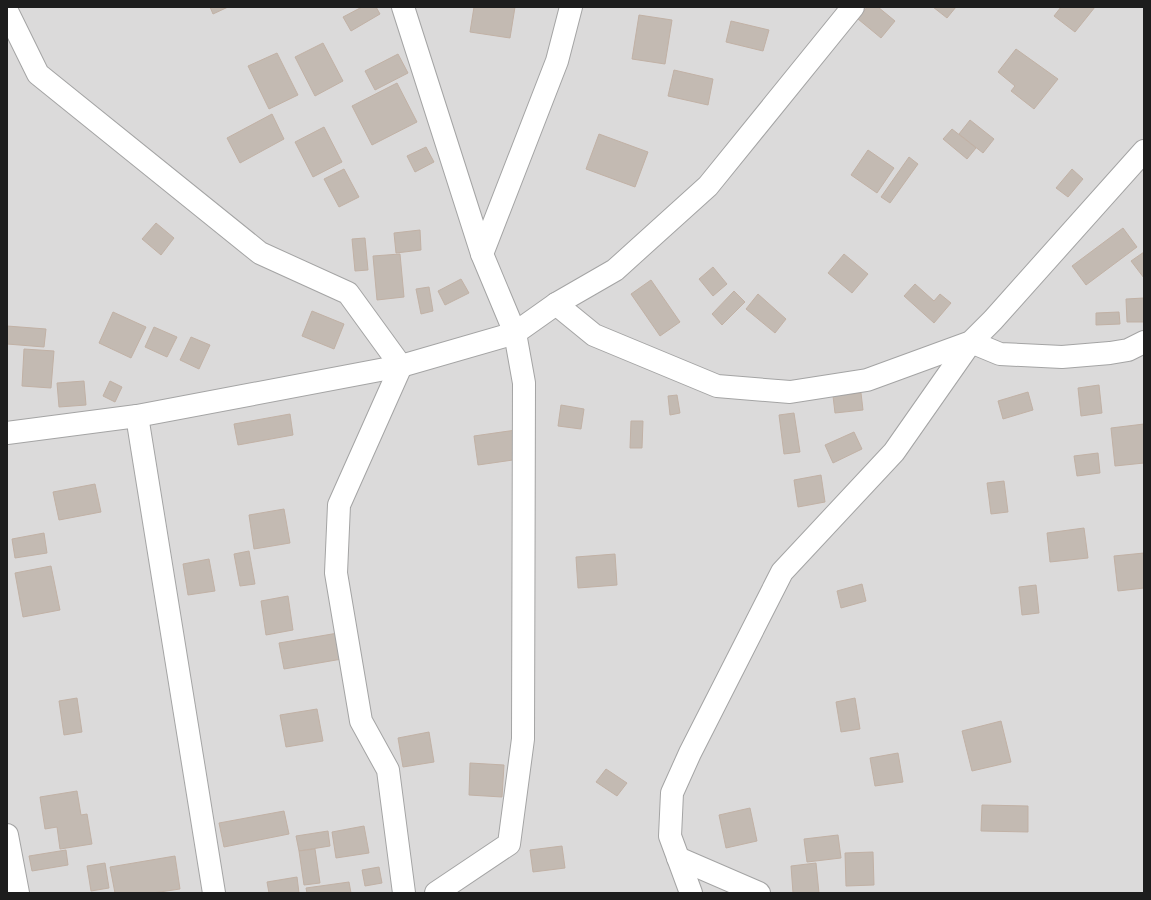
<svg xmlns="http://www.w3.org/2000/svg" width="1151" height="900" font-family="'Source Sans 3',sans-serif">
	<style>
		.residential { fill: #dbdada }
		.building { fill: #c3bab2; stroke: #c1b1a5 }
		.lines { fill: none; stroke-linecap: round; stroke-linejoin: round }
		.minor-casing { stroke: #a4a4a4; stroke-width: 24 }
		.minor { stroke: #fff; stroke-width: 22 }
	</style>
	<rect width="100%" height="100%" fill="#efebe3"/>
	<rect class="residential" x="7" y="7" width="1137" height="886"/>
	<g class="building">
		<path d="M 210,7 L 228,7 L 213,14 Z"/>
		<path d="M 362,7 L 376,7 L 380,14 L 351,31 L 343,17 Z"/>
		<path d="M 474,7 L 515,7 L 510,38 L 470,32 Z"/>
		<path d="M 867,7 L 878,7 L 895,21 L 881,38 L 858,19 Z"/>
		<path d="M 933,7 L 956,7 L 947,18 Z"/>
		<path d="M 1061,7 L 1095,7 L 1075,32 L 1054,16 Z"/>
		<path d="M 639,15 L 672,20 L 665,64 L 632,59 Z"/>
		<path d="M 731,21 L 769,30 L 763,51 L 726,42 Z"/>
		<path d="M 323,43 L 343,81 L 315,96 L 295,57 Z"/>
		<path d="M 1016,49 L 1058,79 L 1034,109 L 1011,91 L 1015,86 L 998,72 Z"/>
		<path d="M 277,53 L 298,95 L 269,109 L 248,66 Z"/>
		<path d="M 398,54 L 408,73 L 375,90 L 365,71 Z"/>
		<path d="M 674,70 L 713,79 L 708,105 L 668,96 Z"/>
		<path d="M 397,83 L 417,122 L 372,145 L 352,106 Z"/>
		<path d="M 272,114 L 284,139 L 240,163 L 227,138 Z"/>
		<path d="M 970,120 L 994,139 L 983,153 L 959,134 Z"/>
		<path d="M 324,127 L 342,162 L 313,177 L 295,142 Z"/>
		<path d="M 952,129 L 976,148 L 967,159 L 943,139 Z"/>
		<path d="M 599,134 L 648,152 L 635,187 L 586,169 Z"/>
		<path d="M 426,147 L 434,162 L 415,172 L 407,156 Z"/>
		<path d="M 868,150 L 894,168 L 877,193 L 851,175 Z"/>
		<path d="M 909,157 L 918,164 L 890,203 L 881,197 Z"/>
		<path d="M 344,169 L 359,197 L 339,207 L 324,179 Z"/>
		<path d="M 1072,169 L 1083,179 L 1068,197 L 1056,188 Z"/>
		<path d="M 156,223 L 174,238 L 161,255 L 142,239 Z"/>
		<path d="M 1123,228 L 1137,247 L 1086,285 L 1072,266 Z"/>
		<path d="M 420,230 L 421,250 L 396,253 L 394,233 Z"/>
		<path d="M 365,238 L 368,270 L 355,271 L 352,239 Z"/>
		<path d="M 1144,252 L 1144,278 L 1131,261 Z"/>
		<path d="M 400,254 L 404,297 L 377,300 L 373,256 Z"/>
		<path d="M 844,254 L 868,274 L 852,293 L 828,273 Z"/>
		<path d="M 713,267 L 727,284 L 713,296 L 699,279 Z"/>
		<path d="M 461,279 L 469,293 L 445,305 L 438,291 Z"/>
		<path d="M 651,280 L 680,322 L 660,336 L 631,294 Z"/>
		<path d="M 915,284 L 934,301 L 940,294 L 951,303 L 934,323 L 904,296 Z"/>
		<path d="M 429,287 L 433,311 L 421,314 L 416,289 Z"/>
		<path d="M 734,291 L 745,302 L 722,325 L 712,314 Z"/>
		<path d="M 758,294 L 786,319 L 775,333 L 746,309 Z"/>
		<path d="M 1144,298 L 1144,322 L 1127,322 L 1126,299 Z"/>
		<path d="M 312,311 L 344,324 L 334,349 L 302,336 Z"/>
		<path d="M 113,312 L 146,327 L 131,358 L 99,343 Z"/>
		<path d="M 1119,312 L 1120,324 L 1096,325 L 1096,313 Z"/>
		<path d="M 7,326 L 46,329 L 44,347 L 7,344 Z"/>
		<path d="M 154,327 L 177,337 L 167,357 L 145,347 Z"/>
		<path d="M 191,337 L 210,345 L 199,369 L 180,360 Z"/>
		<path d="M 24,349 L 54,351 L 51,388 L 22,386 Z"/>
		<path d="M 84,381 L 86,405 L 59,407 L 57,383 Z"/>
		<path d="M 110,381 L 122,387 L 115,402 L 103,396 Z"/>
		<path d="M 1099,385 L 1102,413 L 1081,416 L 1078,388 Z"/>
		<path d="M 1028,392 L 1033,410 L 1003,419 L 998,401 Z"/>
		<path d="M 861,393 L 863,410 L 835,413 L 833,396 Z"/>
		<path d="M 677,395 L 680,413 L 670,415 L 668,396 Z"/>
		<path d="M 561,405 L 584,409 L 581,429 L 558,426 Z"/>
		<path d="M 794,413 L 800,452 L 784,454 L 779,415 Z"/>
		<path d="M 290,414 L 293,435 L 238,445 L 234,424 Z"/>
		<path d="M 631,421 L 643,421 L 642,448 L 630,448 Z"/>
		<path d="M 1144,424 L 1144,463 L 1115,466 L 1111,428 Z"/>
		<path d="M 516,430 L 520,459 L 478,465 L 474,436 Z"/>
		<path d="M 854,432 L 862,449 L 833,463 L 825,445 Z"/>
		<path d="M 1098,453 L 1100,473 L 1077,476 L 1074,456 Z"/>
		<path d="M 821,475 L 825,502 L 798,507 L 794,480 Z"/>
		<path d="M 1004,481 L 1008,512 L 991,514 L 987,483 Z"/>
		<path d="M 95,484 L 101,512 L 59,520 L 53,492 Z"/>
		<path d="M 284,509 L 290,543 L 254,549 L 249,515 Z"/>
		<path d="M 1084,528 L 1088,558 L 1050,562 L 1047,533 Z"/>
		<path d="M 44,533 L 47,553 L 15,558 L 12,539 Z"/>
		<path d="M 249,551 L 255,584 L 240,586 L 234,554 Z"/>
		<path d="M 1144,553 L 1144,588 L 1118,591 L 1114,556 Z"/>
		<path d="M 615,554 L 617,585 L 578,588 L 576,557 Z"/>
		<path d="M 209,559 L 215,591 L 188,595 L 183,564 Z"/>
		<path d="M 51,566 L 60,610 L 23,617 L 15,573 Z"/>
		<path d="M 862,584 L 866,601 L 841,608 L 837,591 Z"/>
		<path d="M 1036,585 L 1039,613 L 1022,615 L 1019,587 Z"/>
		<path d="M 288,596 L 293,630 L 266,635 L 261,601 Z"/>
		<path d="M 338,633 L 342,659 L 284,669 L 279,643 Z"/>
		<path d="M 77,698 L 82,732 L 64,735 L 59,701 Z"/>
		<path d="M 855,698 L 860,729 L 841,732 L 836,702 Z"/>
		<path d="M 317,709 L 323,741 L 286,747 L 280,715 Z"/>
		<path d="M 1001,721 L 1011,762 L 972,771 L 962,731 Z"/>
		<path d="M 429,732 L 434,762 L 403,767 L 398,738 Z"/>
		<path d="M 898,753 L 903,782 L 875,786 L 870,758 Z"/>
		<path d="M 470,763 L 504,765 L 502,797 L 469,795 Z"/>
		<path d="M 606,769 L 627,783 L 617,796 L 596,782 Z"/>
		<path d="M 77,791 L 81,815 L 87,814 L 92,844 L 60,849 L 57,827 L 45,829 L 40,797 Z"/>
		<path d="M 982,805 L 1028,806 L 1028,832 L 981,831 Z"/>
		<path d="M 750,808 L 757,841 L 726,848 L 719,815 Z"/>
		<path d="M 284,811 L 289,834 L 224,847 L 219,823 Z"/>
		<path d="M 364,826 L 369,853 L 336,858 L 332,832 Z"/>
		<path d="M 328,831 L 330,846 L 299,851 L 296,836 Z"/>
		<path d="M 838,835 L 841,858 L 807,862 L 804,839 Z"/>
		<path d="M 562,846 L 565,868 L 533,872 L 530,850 Z"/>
		<path d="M 315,849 L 320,883 L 304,885 L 299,851 Z"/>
		<path d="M 66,850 L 68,865 L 32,871 L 29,856 Z"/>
		<path d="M 873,852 L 874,885 L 846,886 L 845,853 Z"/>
		<path d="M 175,856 L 180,889 L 153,893 L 115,893 L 110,867 Z"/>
		<path d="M 105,863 L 109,888 L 91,891 L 87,866 Z"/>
		<path d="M 816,863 L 819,893 L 793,893 L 791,866 Z"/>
		<path d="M 379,867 L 382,883 L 365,886 L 362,870 Z"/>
		<path d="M 297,877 L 299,893 L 269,893 L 267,882 Z"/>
		<path d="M 349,882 L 351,893 L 307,893 L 306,888 Z"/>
	</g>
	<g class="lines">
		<defs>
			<g id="minor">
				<path d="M 7,11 L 38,74 L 260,253 L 348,293 L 401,366 L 339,505 L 336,573 L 361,721 L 388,770 L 404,893"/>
				<path d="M 482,254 L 557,61 L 571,7"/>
				<path d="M 556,304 L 594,335 L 717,386 L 790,392 L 867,380 L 971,342 L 993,320 L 1144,151"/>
				<path d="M 137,416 L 214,893"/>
				<path d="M 7,433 L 137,416 L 401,366 L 515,333 L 482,254 L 403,7"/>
				<path d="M 7,835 L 18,893"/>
				<path d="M 678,858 L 759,893"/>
				<path d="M 436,893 L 509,844 L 523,739 L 524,383 L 515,333 L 556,304 L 615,270 L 708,186 L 853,7"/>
				<path d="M 691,893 L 670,836 L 672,793 L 690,753 L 782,572 L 894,452 L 971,342 L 1000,354 L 1062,357 L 1110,353 L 1128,350 L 1144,342"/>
			</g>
		</defs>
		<use href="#minor" class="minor-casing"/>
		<use href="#minor" class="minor"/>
	</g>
	<rect width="1151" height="900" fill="none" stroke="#1d1d1d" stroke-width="16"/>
</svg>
